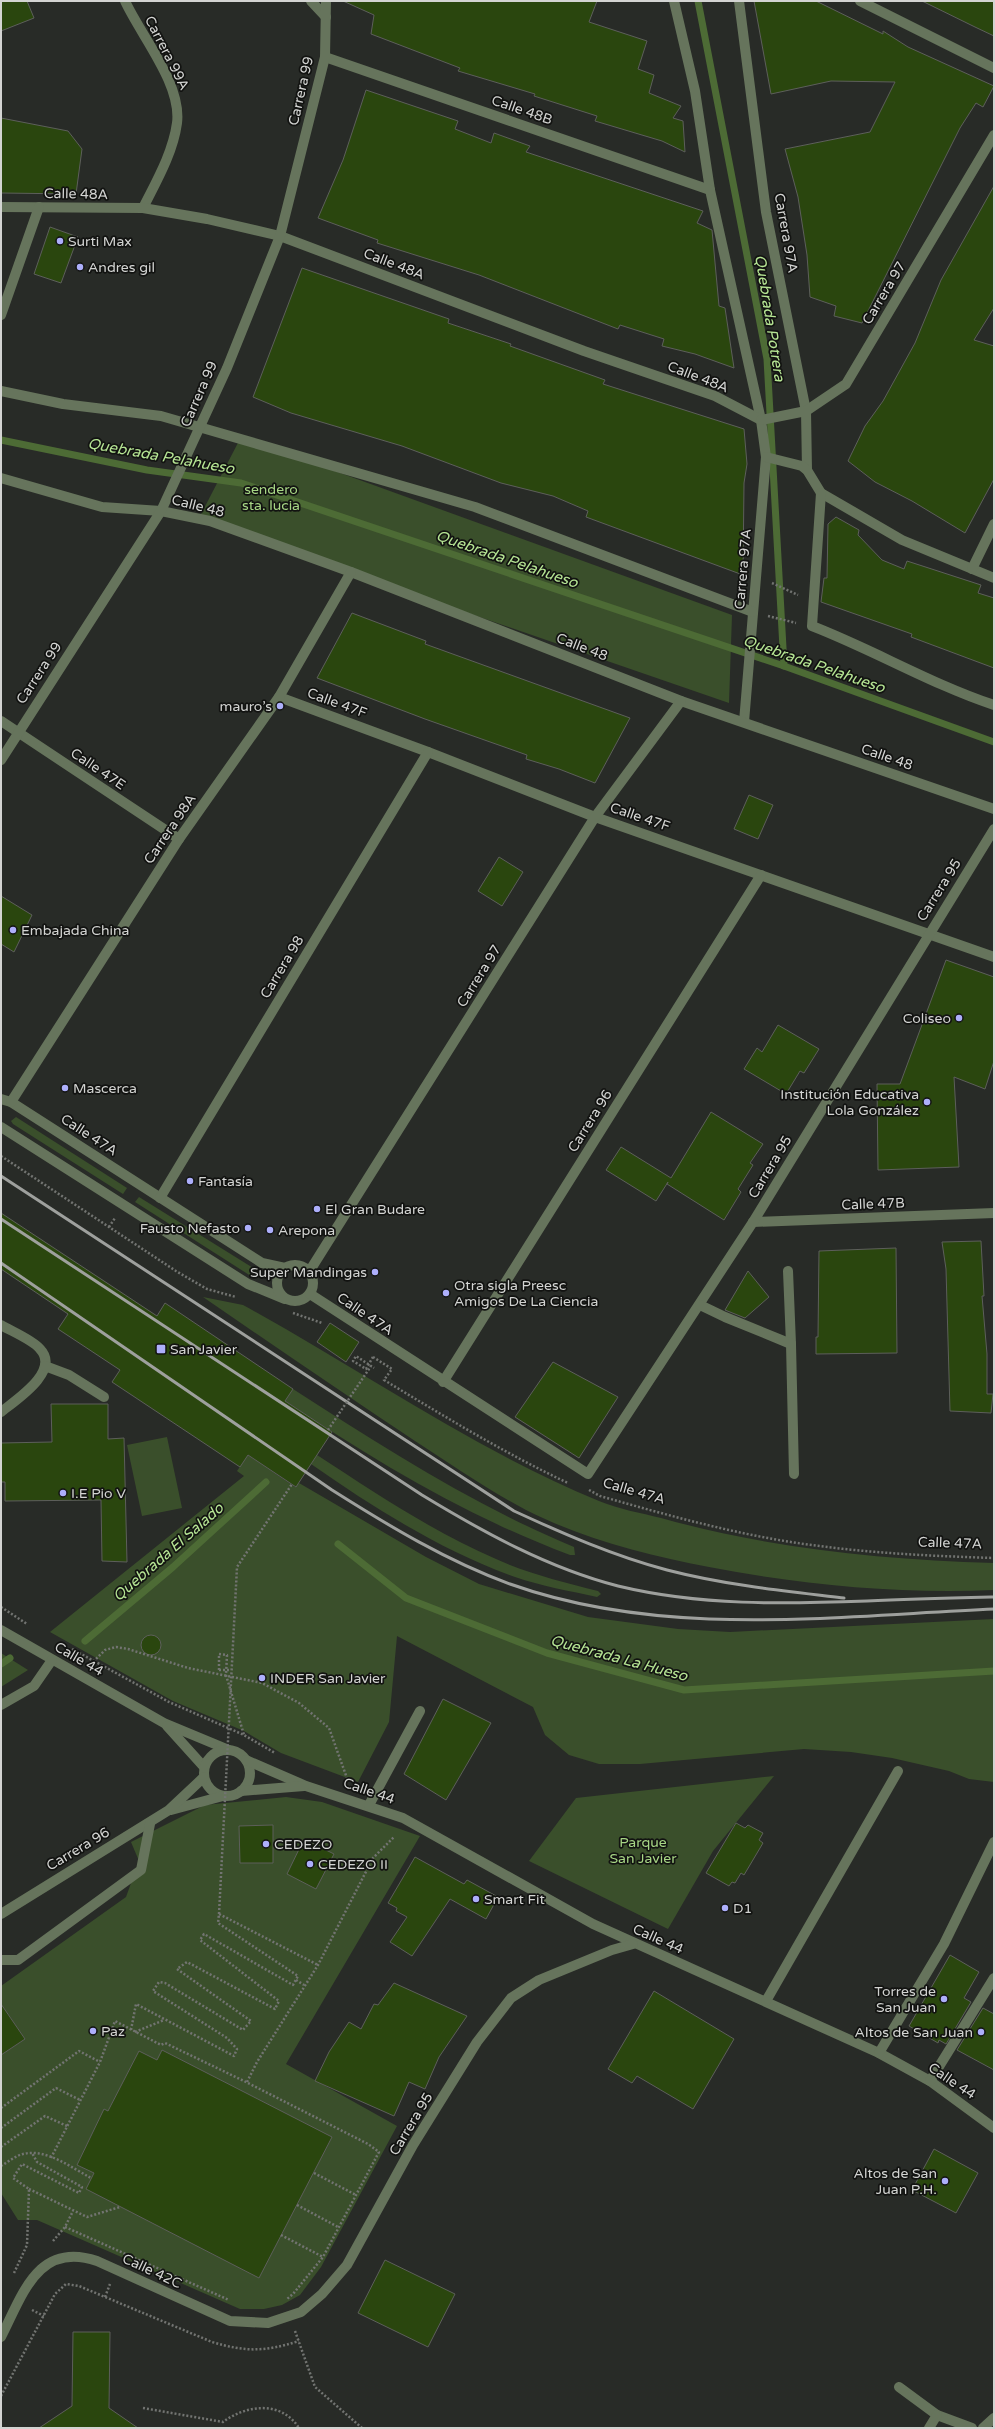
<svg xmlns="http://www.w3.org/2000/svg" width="995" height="2429" font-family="'Varela Round',sans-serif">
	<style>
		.green { fill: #3a4f2b }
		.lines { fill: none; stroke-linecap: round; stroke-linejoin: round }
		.stream { stroke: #4d6b35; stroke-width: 7 }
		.building { fill: #2a460e; stroke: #5d5f5b }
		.path { stroke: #727471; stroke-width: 2.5; stroke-dasharray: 2 2; stroke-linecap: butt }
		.minor { stroke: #66745c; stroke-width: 10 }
		.rail { stroke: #9ea09d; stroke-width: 3 }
		.path-bridge { stroke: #727471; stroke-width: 2.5; stroke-dasharray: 2 2; stroke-linecap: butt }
		.poi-dot { fill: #adaffb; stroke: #121311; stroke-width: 1.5 }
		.labels { text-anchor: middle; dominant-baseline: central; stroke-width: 3.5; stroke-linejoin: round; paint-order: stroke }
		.street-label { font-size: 14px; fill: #d3d4d2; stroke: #121311 }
		.poi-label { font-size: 14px; fill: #d3d4d2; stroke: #121311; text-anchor: start }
		.park-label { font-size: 14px; fill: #a7d685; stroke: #121311 }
		.water-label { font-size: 15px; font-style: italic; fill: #b6e594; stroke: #121311 }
	</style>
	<rect width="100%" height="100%" fill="#282b27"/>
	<g class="green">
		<path d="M 241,437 L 732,615 L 729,703 L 198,520 Z"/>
		<path d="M 16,1117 L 127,1188 L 123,1194 L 13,1124 L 11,1121 Z"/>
		<path d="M 139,1197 L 258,1271 L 260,1275 L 254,1278 L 135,1202 Z"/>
		<path d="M 203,1297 L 243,1305 C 360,1369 476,1451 599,1501 C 618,1509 641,1513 661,1518 C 773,1549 879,1559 994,1563 L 994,1590 C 898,1594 803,1585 709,1567 C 647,1555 583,1539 526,1510 C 488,1490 452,1465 415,1441 C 344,1394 274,1346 203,1297 Z"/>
		<path d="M 293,1389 C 383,1447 475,1506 574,1547 L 575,1555 L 570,1555 C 468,1517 375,1461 285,1401 Z"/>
		<path d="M 167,1437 L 182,1508 L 142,1516 L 127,1445 Z"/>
		<path d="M 248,1455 L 295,1487 L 299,1483 L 426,1557 L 479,1584 L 588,1617 L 678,1629 L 730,1632 L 994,1619 L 994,1782 L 969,1779 L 949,1771 L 892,1758 L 851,1752 L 804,1749 L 640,1764 L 599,1764 L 569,1755 L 545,1735 L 533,1707 L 397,1636 L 389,1722 L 358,1782 L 281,1753 L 244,1731 L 173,1701 L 50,1632 L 244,1476 L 237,1471 Z"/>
		<path d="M 317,1455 C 374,1492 433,1532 496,1559 C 529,1574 564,1582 598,1591 L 601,1594 L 597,1597 C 570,1591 541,1586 515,1577 C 442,1551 374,1508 311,1464 Z"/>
		<path d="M 1,1653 L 28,1670 L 1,1687 Z"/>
		<path d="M 774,1776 L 713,1851 L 668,1929 L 529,1861 L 576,1798 Z"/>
		<path d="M 286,1797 L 322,1802 L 420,1836 L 286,2064 L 397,2126 L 321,2267 L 300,2295 L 282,2305 L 264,2309 L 240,2309 L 37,2220 L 18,2220 L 1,2193 L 1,2055 L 25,2039 L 1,2004 L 1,1986 L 126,1897 L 139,1861 L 131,1842 L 205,1805 Z"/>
	</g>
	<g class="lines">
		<g class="stream">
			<path d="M 698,1 L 767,359 L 784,666"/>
			<path d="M 1,440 L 147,470 L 241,483 L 784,666 L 994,742"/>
			<path d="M 338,1544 L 406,1598 L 547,1653 L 684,1690 L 994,1671"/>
			<path d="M 85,1641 L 173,1567 L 266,1482"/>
			<path d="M 1,1664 L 10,1658"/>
		</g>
	</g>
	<g class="building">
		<path d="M 1,1 L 27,1 L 34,18 L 1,31 Z"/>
		<path d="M 343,1 L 597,1 L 589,22 L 647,41 L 638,69 L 654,75 L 649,93 L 681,106 L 673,118 L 683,121 L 685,152 L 662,141 L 595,121 L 597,116 L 534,96 L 535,94 L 458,71 L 460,68 L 371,34 L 374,15 Z"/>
		<path d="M 754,1 L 816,1 L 883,34 L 883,31 L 908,47 L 994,86 L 983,107 L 976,103 L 960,128 L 862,323 L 834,316 L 836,306 L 810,297 L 807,255 L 798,197 L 785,149 L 870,132 L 895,82 L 831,81 L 771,94 Z"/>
		<path d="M 922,1 L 994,1 L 994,36 L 975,27 Z"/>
		<path d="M 366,90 L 458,121 L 455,129 L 491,143 L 494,133 L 530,146 L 526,152 L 703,211 L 697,223 L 712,230 L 719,306 L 725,308 L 734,368 L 695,354 L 662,346 L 664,339 L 620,325 L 618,329 L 479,275 L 377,243 L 378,240 L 318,218 L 343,160 Z"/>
		<path d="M 1,118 L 68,131 L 82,149 L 76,194 L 1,193 Z"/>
		<path d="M 994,186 L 994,308 L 974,340 L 994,346 L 994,479 L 965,533 L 912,501 L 875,482 L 848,461 L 865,426 L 883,401 L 915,343 L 941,280 Z"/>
		<path d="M 50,227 L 78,237 L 61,283 L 34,274 Z"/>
		<path d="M 302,268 L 449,319 L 448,323 L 511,344 L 510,346 L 605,380 L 603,384 L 744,429 L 747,464 L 744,483 L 743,575 L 586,517 L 588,511 L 553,496 L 501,483 L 402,446 L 291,413 L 253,397 Z"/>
		<path d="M 836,517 L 859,530 L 858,535 L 882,560 L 904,569 L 907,561 L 981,585 L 978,593 L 994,598 L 994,668 L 911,637 L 912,634 L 821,602 L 824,578 L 827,578 L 828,524 Z"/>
		<path d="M 352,613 L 426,641 L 425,644 L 630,718 L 595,783 L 559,769 L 526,759 L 527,755 L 425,719 L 317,678 Z"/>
		<path d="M 749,795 L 773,805 L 758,839 L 734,829 Z"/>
		<path d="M 499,857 L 523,872 L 502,906 L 478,891 Z"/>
		<path d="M 1,896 L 32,915 L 14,952 L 1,944 Z"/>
		<path d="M 946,960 L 994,977 L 994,1061 L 985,1089 L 954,1077 L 959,1167 L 878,1170 L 877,1084 L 900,1084 Z"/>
		<path d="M 778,1025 L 819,1049 L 804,1073 L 800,1071 L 786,1094 L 744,1069 L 757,1048 L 762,1052 Z"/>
		<path d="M 711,1112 L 763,1144 L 750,1163 L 753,1165 L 738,1189 L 741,1192 L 724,1220 L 667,1184 L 668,1182 L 656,1201 L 606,1170 L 621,1147 L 671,1178 Z"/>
		<path d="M 1,1213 L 157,1316 L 165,1303 L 293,1389 L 285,1401 L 332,1432 L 296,1487 L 248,1455 L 240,1467 L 112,1382 L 120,1370 L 58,1329 L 68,1314 L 1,1269 Z"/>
		<path d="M 981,1241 L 984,1296 L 982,1296 L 987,1354 L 987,1394 L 993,1394 L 991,1413 L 950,1411 L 946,1269 L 942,1242 Z"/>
		<path d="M 896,1248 L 897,1353 L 816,1354 L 816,1337 L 818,1337 L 819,1251 Z"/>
		<path d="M 748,1271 L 769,1297 L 745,1318 L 725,1310 Z"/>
		<path d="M 330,1323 L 359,1342 L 346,1362 L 317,1342 Z"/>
		<path d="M 553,1362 L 618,1397 L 579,1458 L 515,1417 Z"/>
		<path d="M 51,1404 L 108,1404 L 108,1439 L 124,1438 L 127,1562 L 102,1561 L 101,1500 L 5,1501 L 5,1482 L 1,1482 L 1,1443 L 52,1442 Z"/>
		<circle cx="151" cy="1645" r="10"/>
		<path d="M 443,1699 L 491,1723 L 446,1800 L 404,1774 Z"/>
		<path d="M 736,1823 L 745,1828 L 748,1825 L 763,1833 L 759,1840 L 763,1843 L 744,1875 L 741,1873 L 735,1883 L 732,1882 L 729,1886 L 706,1873 Z"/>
		<path d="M 273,1825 L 273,1863 L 240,1863 L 239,1826 Z"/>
		<path d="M 304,1839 L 334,1854 L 316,1889 L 287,1874 Z"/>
		<path d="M 415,1857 L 464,1884 L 467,1880 L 498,1897 L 486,1919 L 450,1899 L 412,1956 L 390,1942 L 407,1917 L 396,1911 L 397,1908 L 388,1903 Z"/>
		<path d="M 950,1955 L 979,1972 L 964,1998 L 971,2002 L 946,2044 L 939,2040 L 938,2043 L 909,2026 Z"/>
		<path d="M 394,1983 L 467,2016 L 439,2057 L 425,2089 L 409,2082 L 394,2116 L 315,2081 L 329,2052 L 349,2022 L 361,2029 L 374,2004 L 378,2005 Z"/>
		<path d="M 654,1991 L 734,2039 L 693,2109 L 637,2076 L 632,2083 L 608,2069 Z"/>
		<path d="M 1,2004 L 25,2039 L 1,2055 Z"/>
		<path d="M 983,2008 L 994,2014 L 994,2070 L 957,2050 Z"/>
		<path d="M 162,2050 L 332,2137 L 259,2278 L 86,2189 L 94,2173 L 77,2165 L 104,2109 L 108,2111 L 139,2051 L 157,2060 Z"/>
		<path d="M 934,2149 L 978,2173 L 956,2213 L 912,2190 Z"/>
		<path d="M 385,2260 L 455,2294 L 428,2347 L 358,2313 Z"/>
		<path d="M 73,2332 L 110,2332 L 109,2408 L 138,2428 L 39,2428 L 72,2406 Z"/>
	</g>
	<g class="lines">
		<g class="path">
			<path d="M 772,583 L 798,595"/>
			<path d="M 768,616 L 796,623"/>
			<path d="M 1,1156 L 176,1271 L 207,1289 L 236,1297"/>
			<path d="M 109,1227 L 115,1218"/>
			<path d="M 293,1313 L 322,1323"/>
			<path d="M 373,1357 L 392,1369 L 384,1380 C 444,1416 504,1453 568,1483"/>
			<path d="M 373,1357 L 366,1369 L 353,1361 L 356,1356 L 374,1368"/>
			<path d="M 589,1490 L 600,1496 C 667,1515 734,1534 804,1544 C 867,1553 930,1556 994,1558"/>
			<path d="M 1,1607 L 27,1624"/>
			<path d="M 72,1649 L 94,1661 L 105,1650 L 116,1647 L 128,1649 L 188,1668 L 262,1683 L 299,1703 L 329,1728 L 348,1781"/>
			<path d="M 94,1661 L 169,1702 L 244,1735 L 275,1753"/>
			<path d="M 219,1670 L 219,1654 L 227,1655 L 226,1675 L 244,1735"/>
			<path d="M 296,1980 L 304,1985"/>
			<path d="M 131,2030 L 136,2004 L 234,2056 L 237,2049 L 227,2038 L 153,1991 L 159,1982 L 165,1983 L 243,2030 L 251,2021 L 177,1969 L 187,1962 L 275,2009 L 279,2001 L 200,1940 L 204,1934 L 293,1985 L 298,1976 L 218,1923 L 219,1914 L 318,1965"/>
			<path d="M 135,2032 L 164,2020"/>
			<path d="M 247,2082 L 257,2062 L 318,1965 L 373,1858 L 394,1837"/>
			<path d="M 1,2108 L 79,2051 L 100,2062"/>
			<path d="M 1,2128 L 56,2088 L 80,2100"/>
			<path d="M 1,2147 L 45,2116 L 67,2126"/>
			<path d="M 51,2158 L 100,2062 L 115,2021 L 161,2045 L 165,2043 L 244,2081 L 368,2144 L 379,2152 L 323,2257 L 293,2294 L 287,2299"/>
			<path d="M 1,2166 C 8,2162 15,2156 23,2154 C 46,2148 72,2168 91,2178"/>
			<path d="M 314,2173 L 356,2195"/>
			<path d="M 29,2189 L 87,2217 L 120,2207"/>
			<path d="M 297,2205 L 338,2227"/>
			<path d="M 65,2227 L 229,2300"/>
			<path d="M 281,2235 L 323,2257"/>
			<path d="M 53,2241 L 65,2227 L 73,2211"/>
			<path d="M 14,2273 L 27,2245 L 29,2189 L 13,2178 L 22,2164 L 79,2193 L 82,2187 L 37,2162 L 32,2153"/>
			<path d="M 105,2297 L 110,2284"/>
			<path d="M 32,2310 L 44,2316"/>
			<path d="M 295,2331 L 315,2387 L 362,2428"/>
			<path d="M 1,2396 L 55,2294 L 66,2284 L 79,2286 L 212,2342 C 246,2352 264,2352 299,2341"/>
			<path d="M 143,2408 L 223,2422 C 246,2405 281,2400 299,2428"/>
		</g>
		<g class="minor">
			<path d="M 125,1 C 141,36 182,84 177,123 C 173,153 156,182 143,208"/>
			<path d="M 311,1 L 326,17"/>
			<path d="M 674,1 L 695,91 L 710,190 L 761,420 L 766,457 L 744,722"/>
			<path d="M 739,1 L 766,212 L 806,411 L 807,470"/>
			<path d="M 860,1 L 994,68"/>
			<path d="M 325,57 L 710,190"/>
			<path d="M 1,207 L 143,208 L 207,219 L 280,236 L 584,351 L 715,396 L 761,420"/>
			<path d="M 1,315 L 39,207"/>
			<path d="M 1,391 L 63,404 L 161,416 L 475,507 L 753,612"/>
			<path d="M 761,420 L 806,411 L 846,384 L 994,135"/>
			<path d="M 766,457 L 802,466 L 807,470 L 821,493 L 902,540 L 994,578"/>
			<path d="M 1,478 L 102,507 L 161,511 L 210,521 L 351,572 L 681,701 L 994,809"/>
			<path d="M 821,493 L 812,626 C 874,650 931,684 994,705"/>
			<path d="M 972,569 L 994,524"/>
			<path d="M 279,697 L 428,752 L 595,817 L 994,957"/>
			<path d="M 1,721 L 179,839"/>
			<path d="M 1,760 L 161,511 L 227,368 L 280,236 L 325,57 L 326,1"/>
			<path d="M 1,1099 L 11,1102 L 262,1263 L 285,1268"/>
			<path d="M 11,1102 L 179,839 L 279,697 L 351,572"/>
			<path d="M 1,1127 L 248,1284 L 285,1299"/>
			<path d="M 160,1198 L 428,752"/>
			<path d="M 753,1222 L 994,1213"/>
			<circle cx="295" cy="1283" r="18"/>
			<path d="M 788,1271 L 791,1344"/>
			<path d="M 309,1272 L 595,817 L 681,701"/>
			<path d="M 310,1294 L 588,1474 L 753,1222 L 994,829"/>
			<path d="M 700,1305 L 725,1317 L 791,1344 L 794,1474"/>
			<path d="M 1,1325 C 11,1331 33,1340 40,1349 C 61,1371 16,1400 1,1412"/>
			<path d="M 45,1366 L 69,1375 L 104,1397"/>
			<path d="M 443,1382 L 761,875"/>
			<path d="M 1,1630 L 164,1723 L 229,1750"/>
			<path d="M 1,1705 L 34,1686 L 52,1660"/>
			<path d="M 167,1726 L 204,1767"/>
			<circle cx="227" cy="1773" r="23"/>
			<path d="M 246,1760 L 306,1786 L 403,1818 L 593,1924 L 879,2053 L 930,2081 L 994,2128"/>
			<path d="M 241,1791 L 304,1786"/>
			<path d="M 369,1805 L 420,1711"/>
			<path d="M 171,1810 L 223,1796"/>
			<path d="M 1,1914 L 169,1810 L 204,1777"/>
			<path d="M 1,1960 L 18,1960 L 141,1870 L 150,1824"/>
			<path d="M 766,2001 L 898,1771"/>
			<path d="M 879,2053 L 944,1944 L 994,1842"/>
			<path d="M 930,2081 L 994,1978"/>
			<path d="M 1,2337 C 23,2294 38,2241 97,2261 L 230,2321 L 268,2323 L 301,2312 L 322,2294 L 347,2265 L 413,2145 L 477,2042 L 511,1998 L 539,1980 L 612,1950 L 633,1944"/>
			<path d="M 899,2387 L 937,2415 L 972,2428"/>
			<path d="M 929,2428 L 937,2415"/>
			<path d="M 983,2428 L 994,2418"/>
		</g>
		<g class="rail">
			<path d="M 1,1176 L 514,1511 C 564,1534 614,1556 667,1570 C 725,1585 784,1591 844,1598"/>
			<path d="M 1,1219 L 422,1495 C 483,1532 548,1568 618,1586 C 701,1606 783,1604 867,1601 C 909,1599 952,1598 994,1597"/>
			<path d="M 1,1263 L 332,1490 C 389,1526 447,1561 510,1584 C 664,1639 834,1616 994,1609"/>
		</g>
		<g class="path-bridge">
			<path d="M 328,1430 L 371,1366"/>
			<path d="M 219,1670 L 231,1670"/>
			<path d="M 219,1914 L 237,1567 L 292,1484"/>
		</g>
	</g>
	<g class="poi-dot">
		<circle cx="60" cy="241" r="4"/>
		<circle cx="80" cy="267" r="4"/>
		<circle cx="280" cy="706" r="4"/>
		<circle cx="13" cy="930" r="4"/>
		<circle cx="959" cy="1018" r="4"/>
		<circle cx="65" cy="1088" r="4"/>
		<circle cx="927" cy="1102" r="4"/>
		<circle cx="190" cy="1181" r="4"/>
		<circle cx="317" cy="1209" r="4"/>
		<circle cx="248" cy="1228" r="4"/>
		<circle cx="270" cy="1230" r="4"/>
		<circle cx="375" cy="1272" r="4"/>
		<circle cx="446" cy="1293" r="4"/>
		<rect x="156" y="1344" width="10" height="10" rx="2"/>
		<circle cx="63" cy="1493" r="4"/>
		<circle cx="262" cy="1678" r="4"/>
		<circle cx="266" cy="1844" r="4"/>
		<circle cx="310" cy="1864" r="4"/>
		<circle cx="476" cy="1899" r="4"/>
		<circle cx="725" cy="1908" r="4"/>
		<circle cx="944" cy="1999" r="4"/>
		<circle cx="93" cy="2031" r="4"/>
		<circle cx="981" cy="2032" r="4"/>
		<circle cx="945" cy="2181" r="4"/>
	</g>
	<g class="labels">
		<g class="street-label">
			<text transform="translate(167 53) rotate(63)">Carrera 99A</text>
			<text transform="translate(301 91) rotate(-77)">Carrera 99</text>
			<text transform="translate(522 110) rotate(19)">Calle 48B</text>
			<text transform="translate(76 194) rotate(1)">Calle 48A</text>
			<text transform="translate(786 233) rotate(80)">Carrera 97A</text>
			<text transform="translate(394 264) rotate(21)">Calle 48A</text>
			<text transform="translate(884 293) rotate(-59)">Carrera 97</text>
			<text transform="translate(698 377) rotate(21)">Calle 48A</text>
			<text transform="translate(199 394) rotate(-66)">Carrera 99</text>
			<text transform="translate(198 506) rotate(14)">Calle 48</text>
			<text transform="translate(743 569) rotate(-85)">Carrera 97A</text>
			<text transform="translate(582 647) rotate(21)">Calle 48</text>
			<text transform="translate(39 673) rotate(-57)">Carrera 99</text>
			<text transform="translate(337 703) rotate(20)">Calle 47F</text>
			<text transform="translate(887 757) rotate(19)">Calle 48</text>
			<text transform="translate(98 769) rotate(34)">Calle 47E</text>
			<text transform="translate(640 817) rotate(19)">Calle 47F</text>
			<text transform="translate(170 829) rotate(-56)">Carrera 98A</text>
			<text transform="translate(939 890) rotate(-58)">Carrera 95</text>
			<text transform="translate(282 967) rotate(-59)">Carrera 98</text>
			<text transform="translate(479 976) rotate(-58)">Carrera 97</text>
			<text transform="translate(590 1121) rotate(-58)">Carrera 96</text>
			<text transform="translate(89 1135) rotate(33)">Calle 47A</text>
			<text transform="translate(770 1167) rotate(-59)">Carrera 95</text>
			<text transform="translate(873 1204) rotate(-2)">Calle 47B</text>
			<text transform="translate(365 1314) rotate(34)">Calle 47A</text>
			<text transform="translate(634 1491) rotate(16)">Calle 47A</text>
			<text transform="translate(950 1543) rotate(2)">Calle 47A</text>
			<text transform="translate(79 1659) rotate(30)">Calle 44</text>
			<text transform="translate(369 1791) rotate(19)">Calle 44</text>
			<text transform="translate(78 1849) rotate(-31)">Carrera 96</text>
			<text transform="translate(658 1939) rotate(24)">Calle 44</text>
			<text transform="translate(952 2081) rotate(34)">Calle 44</text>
			<text transform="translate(411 2124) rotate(-59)">Carrera 95</text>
			<text transform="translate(152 2271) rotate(25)">Calle 42C</text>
		</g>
		<g class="poi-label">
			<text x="68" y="241">Surti Max</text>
			<text x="88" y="267">Andres gil</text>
			<text x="272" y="706" text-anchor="end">mauro’s</text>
			<text x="21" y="930">Embajada China</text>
			<text x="951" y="1018" text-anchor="end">Coliseo</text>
			<text x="73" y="1088">Mascerca</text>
			<text x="919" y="1094" text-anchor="end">Institución Educativa<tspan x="919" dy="16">Lola González</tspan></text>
			<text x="198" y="1181">Fantasía</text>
			<text x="325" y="1209">El Gran Budare</text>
			<text x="240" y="1228" text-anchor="end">Fausto Nefasto</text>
			<text x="278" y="1230">Arepona</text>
			<text x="367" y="1272" text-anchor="end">Super Mandingas</text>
			<text x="454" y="1285">Otra sigla Preesc<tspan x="454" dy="16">Amigos De La Ciencia</tspan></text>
			<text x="170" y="1349">San Javier</text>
			<text x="71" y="1493">I.E Pio V</text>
			<text x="270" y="1678">INDER San Javier</text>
			<text x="274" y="1844">CEDEZO</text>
			<text x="318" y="1864">CEDEZO II</text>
			<text x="484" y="1899">Smart Fit</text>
			<text x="733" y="1908">D1</text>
			<text x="936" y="1991" text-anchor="end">Torres de<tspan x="936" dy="16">San Juan</tspan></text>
			<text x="101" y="2031">Paz</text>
			<text x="973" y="2032" text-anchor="end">Altos de San Juan</text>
			<text x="937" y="2173" text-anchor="end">Altos de San<tspan x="937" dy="16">Juan P.H.</tspan></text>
		</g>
		<g class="park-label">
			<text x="271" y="489">sendero<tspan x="271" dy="16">sta. lucia</tspan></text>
			<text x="643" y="1842">Parque<tspan x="643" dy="16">San Javier</tspan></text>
		</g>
		<g class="water-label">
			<text transform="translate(770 318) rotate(81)">Quebrada Potrera</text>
			<text transform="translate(161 456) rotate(10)">Quebrada Pelahueso</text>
			<text transform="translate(507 559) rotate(19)">Quebrada Pelahueso</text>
			<text transform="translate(814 664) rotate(19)">Quebrada Pelahueso</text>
			<text transform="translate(168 1552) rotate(-41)">Quebrada El Salado</text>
			<text transform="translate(619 1658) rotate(15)">Quebrada La Hueso</text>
		</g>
	</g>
	<rect width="995" height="2429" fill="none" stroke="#d3d4d2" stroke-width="4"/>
</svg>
